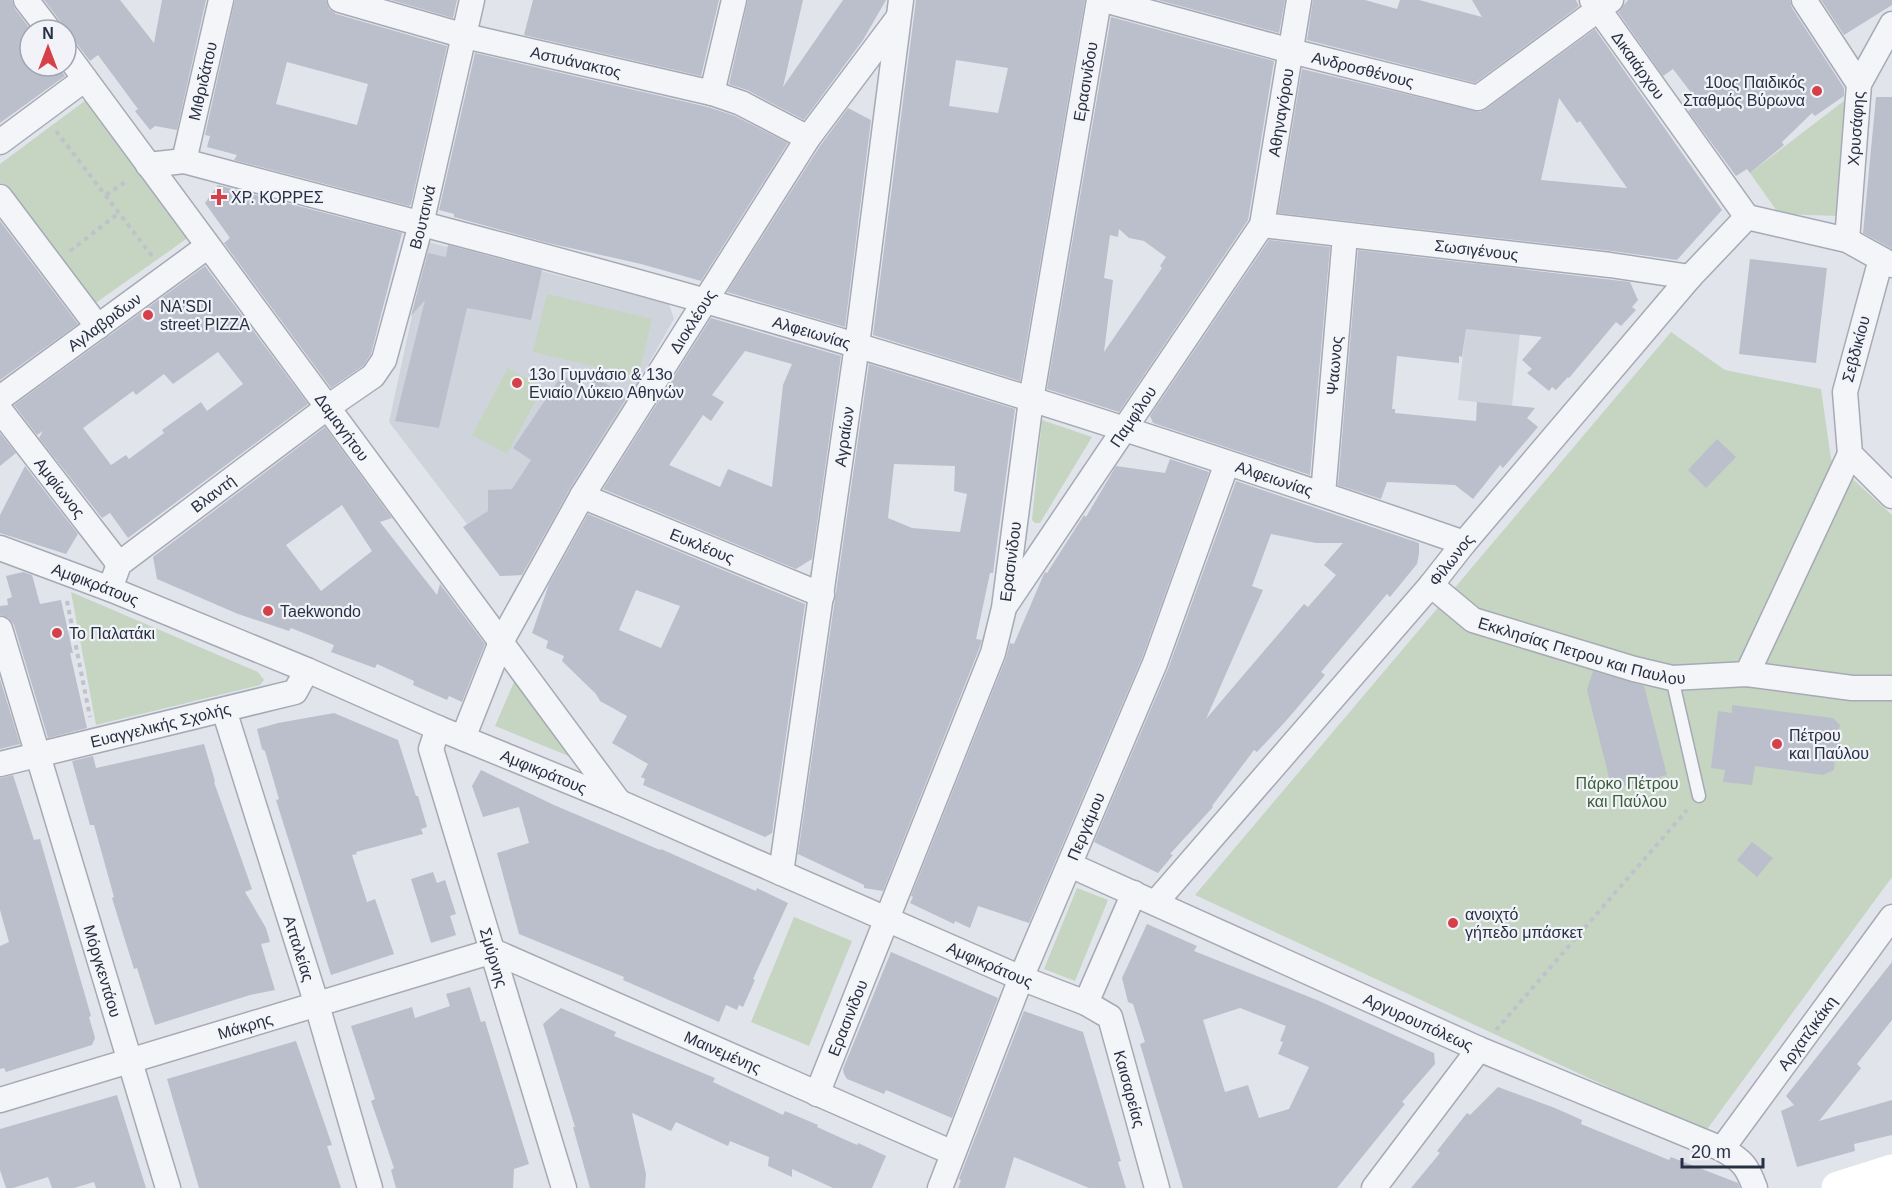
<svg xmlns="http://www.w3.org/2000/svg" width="1892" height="1188" font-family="Helvetica,sans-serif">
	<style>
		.built { fill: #cfd3dc }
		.green { fill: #c5d5c2 }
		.building { fill: #bbbfcb; fill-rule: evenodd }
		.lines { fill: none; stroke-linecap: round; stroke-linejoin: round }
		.lane-casing { stroke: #a6aab5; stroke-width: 15 }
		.street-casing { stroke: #a6aab5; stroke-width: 27 }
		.path { stroke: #bfc2c9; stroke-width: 4; stroke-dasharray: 4.5 4.5; stroke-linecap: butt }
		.lane { stroke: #f4f5f8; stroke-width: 12 }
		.street { stroke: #f4f5f8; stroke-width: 24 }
		.secondary { stroke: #fff; stroke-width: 33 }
		.poi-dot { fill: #d54049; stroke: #f1f3f8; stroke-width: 2 }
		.labels { text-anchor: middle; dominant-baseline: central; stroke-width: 4.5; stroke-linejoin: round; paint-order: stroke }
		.street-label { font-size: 16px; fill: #283043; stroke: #f1f3f8 }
		.poi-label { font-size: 16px; fill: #283043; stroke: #f1f3f8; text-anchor: start }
		.park-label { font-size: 16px; fill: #395f35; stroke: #f1f3f8 }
	</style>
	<rect width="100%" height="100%" fill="#e1e4ea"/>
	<g class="built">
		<path d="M 428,242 L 669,304 L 674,319 L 621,412 L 520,575 L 500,576 L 464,527 L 467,524 L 389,422 Z"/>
		<path d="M 1473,262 L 1527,268 L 1512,406 L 1458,400 Z"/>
	</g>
	<g class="green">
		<path d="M 1849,97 L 1838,216 L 1779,214 L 1750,173 Z"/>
		<path d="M 86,100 L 189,237 L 90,307 L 0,182 L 0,164 Z"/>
		<path d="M 547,294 L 652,319 L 638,377 L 533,352 Z"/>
		<path d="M 1671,332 L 1725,370 L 1821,389 L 1831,459 L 1892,515 L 1892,877 L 1705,1132 L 1195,895 Z"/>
		<path d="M 508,368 L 543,387 L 507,454 L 472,435 Z"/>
		<path d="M 1042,420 L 1092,437 L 1040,523 L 1035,523 L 1032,520 Z"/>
		<path d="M 71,592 L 258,672 L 264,680 L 260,685 L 96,725 Z"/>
		<path d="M 517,675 L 576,759 L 495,726 Z"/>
		<path d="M 1077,888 L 1108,900 L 1075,981 L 1044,969 Z"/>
		<path d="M 794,917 L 852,941 L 809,1046 L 751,1022 Z"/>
	</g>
	<g class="building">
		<path d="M 0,0 L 12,0 L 15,9 L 31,30 L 30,66 L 58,66 L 65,76 L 0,123 Z"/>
		<path d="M 44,0 L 120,0 L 154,43 L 162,0 L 206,0 L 177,130 L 155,126 L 150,130 L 135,111 L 138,109 L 98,55 L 90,61 L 77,44 L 66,39 L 66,30 L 63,30 L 60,21 Z"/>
		<path d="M 235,0 L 326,0 L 329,9 L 336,14 L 447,46 L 411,204 L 409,206 L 234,160 L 237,155 L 207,147 L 210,136 L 205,135 ZM 287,62 L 368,84 L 357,125 L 276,104 Z"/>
		<path d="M 391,0 L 457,0 L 453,18 Z"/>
		<path d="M 533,0 L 719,0 L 701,76 L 524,35 Z"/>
		<path d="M 748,0 L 803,0 L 783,87 L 843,0 L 886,0 L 863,40 L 804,120 L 747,90 L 729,84 Z"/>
		<path d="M 916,0 L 1085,0 L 1020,381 L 873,335 ZM 956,60 L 1008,68 L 998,113 L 949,106 Z"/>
		<path d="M 1158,0 L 1285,0 L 1279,33 Z"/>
		<path d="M 1313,0 L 1365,0 L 1397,9 L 1400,0 L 1419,0 L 1482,17 L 1472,0 L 1576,0 L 1579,6 L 1475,83 L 1307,40 Z"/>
		<path d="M 1628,0 L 1790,0 L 1792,8 L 1844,88 L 1844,96 L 1815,116 L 1812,113 L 1782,142 L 1784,145 L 1750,173 L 1747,169 L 1736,176 L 1688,111 L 1699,103 L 1673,69 L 1663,76 L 1618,12 Z"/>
		<path d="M 1821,0 L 1892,0 L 1892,5 L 1844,35 Z"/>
		<path d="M 1111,17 L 1274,61 L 1248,220 L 1119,412 L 1047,389 ZM 1119,229 L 1129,238 L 1144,241 L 1166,257 L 1160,266 L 1162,268 L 1104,352 L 1113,280 L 1104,278 L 1110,235 L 1118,237 Z"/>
		<path d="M 1595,29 L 1722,210 L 1677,260 L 1612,251 L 1278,213 L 1302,69 L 1480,112 L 1486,109 ZM 1559,98 L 1577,123 L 1580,121 L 1627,188 L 1541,180 Z"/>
		<path d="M 475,53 L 708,107 L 735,116 L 788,143 L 701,281 L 641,264 L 548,243 L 454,217 L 454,214 L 439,210 Z"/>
		<path d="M 1876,97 L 1892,97 L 1892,249 L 1863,233 Z"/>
		<path d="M 848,108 L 871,120 L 845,327 L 727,292 L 820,146 Z"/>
		<path d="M 218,185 L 402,233 L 371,354 L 363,366 L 331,388 L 224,243 L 230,238 L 205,203 Z"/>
		<path d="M 0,221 L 78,324 L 0,380 Z"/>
		<path d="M 1269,240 L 1330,247 L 1310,475 L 1153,423 L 1150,416 Z"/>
		<path d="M 448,245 L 542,270 L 531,320 L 467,308 L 439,428 L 395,421 L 425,300 L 411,316 L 428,253 L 446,257 Z"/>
		<path d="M 1358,250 L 1630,282 L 1638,300 L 1632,307 L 1636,310 L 1621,326 L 1616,322 L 1569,378 L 1568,377 L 1556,390 L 1552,387 L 1549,391 L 1527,373 L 1532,369 L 1522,360 L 1542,337 L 1466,329 L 1462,357 L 1459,356 L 1459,363 L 1397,356 L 1392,409 L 1395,409 L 1395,413 L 1476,421 L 1477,402 L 1535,408 L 1527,418 L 1538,427 L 1503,468 L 1500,465 L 1473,499 L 1455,485 L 1387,482 L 1381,499 L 1338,485 Z"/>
		<path d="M 1750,259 L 1827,268 L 1816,363 L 1739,354 Z"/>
		<path d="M 205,266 L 308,404 L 128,538 L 110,513 L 102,518 L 39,438 L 43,431 L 37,435 L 14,405 ZM 218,352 L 243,384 L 207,411 L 201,402 L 162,430 L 164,433 L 129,459 L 126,455 L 111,465 L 83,428 L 133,391 L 136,395 L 164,374 L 173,384 Z"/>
		<path d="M 711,318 L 841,356 L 812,559 L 796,569 L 603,489 ZM 745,351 L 792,364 L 783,385 L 772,487 L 728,469 L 720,487 L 669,465 L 703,415 L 711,421 L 724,402 L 712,395 Z"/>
		<path d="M 869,364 L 1015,409 L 993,573 L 990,573 L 976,639 L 982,640 L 979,649 L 883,891 L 864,888 L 864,885 L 798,854 ZM 894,464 L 955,466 L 954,491 L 967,494 L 960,532 L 912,528 L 888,518 Z"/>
		<path d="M 562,375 L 587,390 L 595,377 L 627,397 L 570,488 L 522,575 L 500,576 L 463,527 L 488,511 L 488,490 L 512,489 L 531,460 L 513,448 Z"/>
		<path d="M 325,427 L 392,518 L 380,522 L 437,595 L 440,584 L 485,644 L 462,702 L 449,696 L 447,700 L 413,685 L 414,681 L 377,664 L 375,668 L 331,652 L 334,645 L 291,628 L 289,631 L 238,614 L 157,579 L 153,557 ZM 342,505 L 372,551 L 321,591 L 286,545 Z"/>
		<path d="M 0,433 L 16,453 L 0,466 Z"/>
		<path d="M 1717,439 L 1736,457 L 1706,488 L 1688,470 Z"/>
		<path d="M 1170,459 L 1209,472 L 1142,658 L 1029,923 L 978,906 L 970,928 L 955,921 L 954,924 L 910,903 L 913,897 L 911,896 L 1006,658 L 1010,643 L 1014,644 L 1043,576 L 1045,572 L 1047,573 L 1084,515 L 1086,517 L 1116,466 L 1165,473 Z"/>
		<path d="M 25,466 L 78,534 L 66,554 L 0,533 L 0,515 Z"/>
		<path d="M 1236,481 L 1419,543 L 1419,554 L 1417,564 L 1390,597 L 1387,594 L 1321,672 L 1325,675 L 1285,722 L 1257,752 L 1254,750 L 1212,806 L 1213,807 L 1170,854 L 1173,855 L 1158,873 L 1094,842 L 1168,669 ZM 1271,534 L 1316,543 L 1343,543 L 1324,565 L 1336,575 L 1308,607 L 1304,604 L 1206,719 L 1263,590 L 1252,586 Z"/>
		<path d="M 588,514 L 805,604 L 772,833 L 765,837 L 643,785 L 645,779 L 641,777 L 648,764 L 612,743 L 627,716 L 600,701 L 596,694 L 562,661 L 564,656 L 546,648 L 548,641 L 532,633 L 549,584 ZM 636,590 L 680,606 L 661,648 L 619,630 Z"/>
		<path d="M 23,572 L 32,575 L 40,604 L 61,600 L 73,653 L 70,653 L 87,728 L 48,738 L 14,625 L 9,618 L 0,615 L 0,606 L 8,605 L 7,599 L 12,597 L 6,576 Z"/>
		<path d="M 1593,671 L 1644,686 L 1667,775 L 1612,789 L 1587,690 Z"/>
		<path d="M 0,679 L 20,744 L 0,749 Z"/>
		<path d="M 1732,705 L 1833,718 L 1840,725 L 1838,732 L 1841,746 L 1835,757 L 1834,770 L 1823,775 L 1755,766 L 1752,785 L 1723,782 L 1725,770 L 1711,768 L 1718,711 L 1732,713 Z"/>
		<path d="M 334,713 L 398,740 L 416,796 L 418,796 L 427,827 L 421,829 L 423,834 L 356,852 L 357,854 L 352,855 L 367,902 L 375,899 L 394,954 L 331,975 L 276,800 L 279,799 L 265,751 L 262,749 L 257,729 L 278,723 Z"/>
		<path d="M 204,744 L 215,781 L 214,782 L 252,889 L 245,892 L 266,928 L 270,942 L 261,944 L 275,990 L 250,995 L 155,1025 L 137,968 L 134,969 L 112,898 L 114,897 L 94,825 L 90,825 L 72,761 L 93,756 L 96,768 Z"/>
		<path d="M 481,770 L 554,805 L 660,850 L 661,849 L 756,891 L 757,888 L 788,903 L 753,979 L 755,980 L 743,1007 L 739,1005 L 737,1010 L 726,1005 L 719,1022 L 623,980 L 624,977 L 519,934 L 497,853 L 529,843 L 519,807 L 483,817 L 472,786 Z"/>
		<path d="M 13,775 L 34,840 L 40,839 L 91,1016 L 89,1017 L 95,1038 L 92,1045 L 6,1072 L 4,1068 L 0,1069 L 0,946 L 9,942 L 0,910 L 0,778 Z"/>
		<path d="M 1752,842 L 1773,858 L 1757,877 L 1737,860 Z"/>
		<path d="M 433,872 L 437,883 L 445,880 L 456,914 L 450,916 L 456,935 L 431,943 L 411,879 Z"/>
		<path d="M 1147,924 L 1197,946 L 1194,951 L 1317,1000 L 1434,1053 L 1435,1064 L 1402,1102 L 1405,1104 L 1337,1188 L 1183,1188 L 1140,1044 L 1145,1042 L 1133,1004 L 1128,1002 L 1122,978 ZM 1240,1008 L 1286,1026 L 1280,1041 L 1283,1042 L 1278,1054 L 1309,1067 L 1289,1109 L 1259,1118 L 1248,1085 L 1225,1092 L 1203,1020 Z"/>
		<path d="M 891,952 L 998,998 L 952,1118 L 886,1090 L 884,1094 L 847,1079 L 844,1074 L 843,1069 Z"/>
		<path d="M 1892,962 L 1892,1020 L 1857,1064 L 1861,1068 L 1819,1121 L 1892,1100 L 1892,1135 L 1854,1144 L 1855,1151 L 1797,1167 L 1781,1111 L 1794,1105 L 1786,1096 Z"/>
		<path d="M 470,987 L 481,1022 L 485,1021 L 529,1164 L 514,1169 L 513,1188 L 396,1188 L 391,1170 L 394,1168 L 371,1101 L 375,1099 L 351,1026 L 412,1007 L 415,1018 L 450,1006 L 446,994 Z"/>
		<path d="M 561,1008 L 616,1032 L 614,1036 L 715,1078 L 713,1082 L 783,1115 L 785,1111 L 818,1125 L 817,1127 L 857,1145 L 858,1143 L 886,1156 L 872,1188 L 833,1188 L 792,1169 L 792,1177 L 768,1166 L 769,1157 L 730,1141 L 728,1146 L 676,1122 L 671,1131 L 632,1113 L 646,1174 L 645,1188 L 590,1188 L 573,1127 L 575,1127 L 543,1024 Z"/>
		<path d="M 1024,1011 L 1083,1032 L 1121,1161 L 1118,1162 L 1126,1188 L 1089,1188 L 1014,1157 L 1005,1188 L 958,1188 L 961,1180 L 959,1179 Z"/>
		<path d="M 296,1041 L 332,1145 L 327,1146 L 341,1188 L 199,1188 L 167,1079 Z"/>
		<path d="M 1498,1087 L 1555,1108 L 1582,1120 L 1581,1124 L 1669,1160 L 1671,1157 L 1738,1183 L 1740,1188 L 1411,1188 L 1440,1153 L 1437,1151 L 1467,1113 L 1470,1115 Z"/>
		<path d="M 117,1095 L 146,1188 L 96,1188 L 94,1182 L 74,1188 L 52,1188 L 48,1177 L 13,1188 L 6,1188 L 0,1170 L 0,1129 Z"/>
	</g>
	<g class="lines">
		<defs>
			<path id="lane" d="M 1672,678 L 1699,796"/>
			<g id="street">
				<path d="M 26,0 L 49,30"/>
				<path id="s1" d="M 340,0 L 465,36 L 712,93 L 741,103 L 808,138"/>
				<path id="s2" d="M 1104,0 L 1291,51 L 1478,98 L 1611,0"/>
				<path id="s3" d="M 1592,0 L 1747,217"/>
				<path d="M 1804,0 L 1859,84"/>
				<path id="s4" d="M 66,53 L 619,802"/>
				<path d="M 712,93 L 734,0"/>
				<path d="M 0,142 L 85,79"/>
				<path id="s5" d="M 184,161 L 221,0"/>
				<path id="s6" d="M 148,165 L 184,161 C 359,208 535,252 709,302 C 963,375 1214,456 1464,543"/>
				<path d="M 0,197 L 98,327"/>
				<path d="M 1747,217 L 1847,240 L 1892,265"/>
				<path id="s7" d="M 1262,225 L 1610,265 L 1690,277"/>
				<path id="s8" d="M 1847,240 L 1859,84 L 1892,24"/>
				<path d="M 1881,259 L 1845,392 L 1850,454 L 1892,496"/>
				<path id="s9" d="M 0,398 L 208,246"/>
				<path id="s10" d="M 0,410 L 119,564"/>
				<path id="s11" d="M 1323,494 L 1345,236"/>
				<path id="s12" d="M 582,496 L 822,595"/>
				<path id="s13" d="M 0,548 L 110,589 L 307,670 L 438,728 L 619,802 L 1021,978 L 1086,1003 L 1110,1017 L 1157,1188"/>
				<path id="s14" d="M 1431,585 L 1473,620 L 1634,669 L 1672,678 L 1747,674 L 1852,688 L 1892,688"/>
				<path id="s15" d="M 110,589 L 119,564 L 328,407 L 373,376 L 384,360 L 421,224 L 472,0"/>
				<path id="s16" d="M 1007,603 L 1262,225 L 1299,0"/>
				<path id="s17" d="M 0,629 L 168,1188"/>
				<path d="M 1747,674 L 1850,454"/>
				<path id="s18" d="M 224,710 L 317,1005 L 370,1188"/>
				<path id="s19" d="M 438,728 L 431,749 L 564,1188"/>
				<path id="s20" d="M 463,738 L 501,642 L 582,496 L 808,138 L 898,18"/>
				<path id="s21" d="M 0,764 L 295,692 L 307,670"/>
				<path id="s22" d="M 1070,865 L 1479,1049 L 1722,1149 C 1743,1161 1747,1166 1755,1188"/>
				<path id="s23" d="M 781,873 L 857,345 L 901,0"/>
				<path id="s24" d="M 1156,902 L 1431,585 L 1464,543 L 1690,277 L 1747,217"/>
				<path d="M 1086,1003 L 1134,893"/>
				<path id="s25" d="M 817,1094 L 993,653 L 1004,608 L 1031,400 L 1099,0"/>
				<path id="s26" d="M 0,1100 L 493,951 L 953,1153"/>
				<path id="s27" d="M 1722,1149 L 1892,917"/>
				<path id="s28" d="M 940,1188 L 1021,978 L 1155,663 L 1227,463"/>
				<path d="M 1374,1188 L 1479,1049"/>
			</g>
		</defs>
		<use href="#lane" class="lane-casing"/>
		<use href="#street" class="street-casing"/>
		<g class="path">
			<path d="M 56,131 L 152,256"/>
			<path d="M 106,195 L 128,180"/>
			<path d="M 70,251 L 119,213"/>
			<path d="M 67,601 L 90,717"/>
			<path d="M 1496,1030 L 1687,810"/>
		</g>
		<use href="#lane" class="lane"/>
		<use href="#street" class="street"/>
		<path class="secondary" d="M 1838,1188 L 1892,1171"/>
	</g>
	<g class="poi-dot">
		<circle cx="1817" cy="91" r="6"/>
		<path d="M216 188h6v6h6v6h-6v6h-6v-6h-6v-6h6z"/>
		<circle cx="148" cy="315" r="6"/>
		<circle cx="517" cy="383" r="6"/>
		<circle cx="268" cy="611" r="6"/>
		<circle cx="57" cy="633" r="6"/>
		<circle cx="1777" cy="744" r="6"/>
		<circle cx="1453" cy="923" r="6"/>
	</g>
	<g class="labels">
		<g class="street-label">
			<text stroke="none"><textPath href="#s1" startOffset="244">Αστυάνακτος</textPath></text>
			<text stroke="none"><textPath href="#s3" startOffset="80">Δικαιάρχου</textPath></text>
			<text stroke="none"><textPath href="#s2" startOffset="268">Ανδροσθένους</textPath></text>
			<text stroke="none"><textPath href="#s5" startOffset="82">Μιθριδάτου</textPath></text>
			<text stroke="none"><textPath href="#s25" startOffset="1054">Ερασινίδου</textPath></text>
			<text stroke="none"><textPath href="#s16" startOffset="570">Αθηναγόρου</textPath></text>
			<text stroke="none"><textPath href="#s8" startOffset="112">Χρυσάφης</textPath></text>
			<text stroke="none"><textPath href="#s15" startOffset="510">Βουτσινά</textPath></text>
			<text stroke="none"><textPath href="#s7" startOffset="216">Σωσιγένους</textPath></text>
			<text stroke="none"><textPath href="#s20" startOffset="477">Διοκλέους</textPath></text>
			<text stroke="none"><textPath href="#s9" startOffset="129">Αγλαβριδων</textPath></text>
			<text stroke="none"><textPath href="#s6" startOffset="687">Αλφειωνίας</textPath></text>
			<text transform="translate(1856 349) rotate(-75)">Σεβδικίου</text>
			<text stroke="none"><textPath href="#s11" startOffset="129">Ψαωνος</textPath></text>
			<text stroke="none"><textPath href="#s16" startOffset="225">Παμφίλου</textPath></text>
			<text stroke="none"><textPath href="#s4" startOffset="465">Δαμαγήτου</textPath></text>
			<text stroke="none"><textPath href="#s23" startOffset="441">Αγραίων</textPath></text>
			<text stroke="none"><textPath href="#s6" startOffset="1172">Αλφειωνίας</textPath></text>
			<text stroke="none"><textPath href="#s10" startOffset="98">Αμφίωνος</textPath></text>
			<text stroke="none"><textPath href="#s15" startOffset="144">Βλαντή</textPath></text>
			<text stroke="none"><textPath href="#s12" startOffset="130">Ευκλέους</textPath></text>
			<text stroke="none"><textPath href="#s24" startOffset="452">Φίλωνος</textPath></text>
			<text stroke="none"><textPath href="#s25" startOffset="568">Ερασινίδου</textPath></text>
			<text stroke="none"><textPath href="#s13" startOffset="102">Αμφικράτους</textPath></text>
			<text stroke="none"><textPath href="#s14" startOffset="168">Εκκλησίας Πετρου και Παυλου</textPath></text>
			<text stroke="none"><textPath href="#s21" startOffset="165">Ευαγγελικής Σχολής</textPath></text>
			<text stroke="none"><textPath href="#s13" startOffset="588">Αμφικράτους</textPath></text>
			<text stroke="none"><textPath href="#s28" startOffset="390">Περγάμου</textPath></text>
			<text stroke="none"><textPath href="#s18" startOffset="250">Ατταλείας</textPath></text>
			<text stroke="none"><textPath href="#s19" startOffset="240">Σμύρνης</textPath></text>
			<text stroke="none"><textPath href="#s13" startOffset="1074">Αμφικράτους</textPath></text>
			<text stroke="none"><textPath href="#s17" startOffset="357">Μόργκεντάου</textPath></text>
			<text stroke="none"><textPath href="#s25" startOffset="82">Ερασινίδου</textPath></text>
			<text stroke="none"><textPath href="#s22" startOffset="382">Αργυρουπόλεως</textPath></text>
			<text stroke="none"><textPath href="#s26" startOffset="256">Μάκρης</textPath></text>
			<text stroke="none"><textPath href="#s27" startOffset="144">Αρχατζικάκη</textPath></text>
			<text stroke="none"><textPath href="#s26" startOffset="766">Μαινεμένης</textPath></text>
			<text stroke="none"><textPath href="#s13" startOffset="1280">Καισαρείας</textPath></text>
		</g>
		<g class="poi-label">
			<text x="1805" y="82" text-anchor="end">10ος Παιδικός<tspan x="1805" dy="18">Σταθμός Βύρωνα</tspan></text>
			<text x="231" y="197">ΧΡ. ΚΟΡΡΕΣ</text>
			<text x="160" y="306">NA'SDI<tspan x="160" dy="18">street PIZZA</tspan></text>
			<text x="529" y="374">13ο Γυμνάσιο &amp; 13ο<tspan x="529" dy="18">Ενιαίο Λύκειο Αθηνών</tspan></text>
			<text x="280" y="611">Taekwondo</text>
			<text x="69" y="633">Το Παλατάκι</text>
			<text x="1789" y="735">Πέτρου<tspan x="1789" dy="18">και Παύλου</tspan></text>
			<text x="1465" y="914">ανοιχτό<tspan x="1465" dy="18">γήπεδο μπάσκετ</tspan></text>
		</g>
		<g class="park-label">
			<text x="1627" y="783">Πάρκο Πέτρου<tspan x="1627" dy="18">και Παύλου</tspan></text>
		</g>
	</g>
	<g transform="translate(48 48)"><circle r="28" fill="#f1f3f8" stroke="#a1a5b0" stroke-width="1.5"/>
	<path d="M0-4.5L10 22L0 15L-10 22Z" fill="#d54049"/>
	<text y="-9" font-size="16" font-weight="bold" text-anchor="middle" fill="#283043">N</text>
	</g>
	<path d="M1682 1158v9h81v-9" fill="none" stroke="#283043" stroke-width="3"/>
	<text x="1691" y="1158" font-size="18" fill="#283043" stroke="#f1f3f8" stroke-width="4.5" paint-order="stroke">20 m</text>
</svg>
